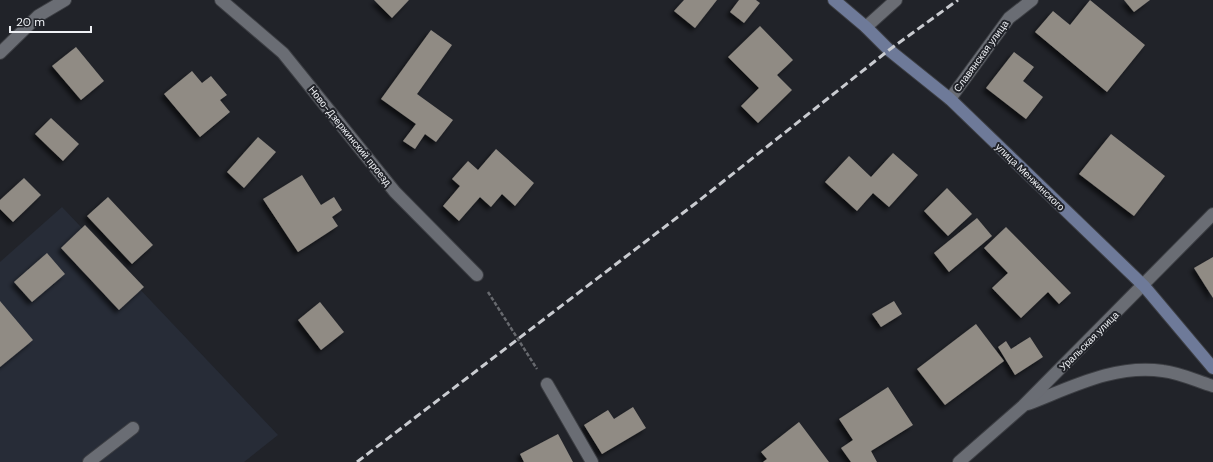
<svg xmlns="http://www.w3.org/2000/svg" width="1213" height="462" font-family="'DM Sans',sans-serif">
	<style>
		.built { fill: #272c37 }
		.building { fill: #908b84; filter: url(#shadow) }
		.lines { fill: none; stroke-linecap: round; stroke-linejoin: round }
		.lane-casing { stroke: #3c3e43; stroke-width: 14 }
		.street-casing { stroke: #3c3e43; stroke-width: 14 }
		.secondary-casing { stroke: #3c3e43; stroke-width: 14 }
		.path { stroke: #67696e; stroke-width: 2.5; stroke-dasharray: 4 2; stroke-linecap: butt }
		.lane { stroke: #6a6d74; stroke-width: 12 }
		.street { stroke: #6a6d74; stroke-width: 12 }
		.secondary { stroke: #6e7a99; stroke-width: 12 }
		.rail { stroke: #c9cbd0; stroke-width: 3; stroke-dasharray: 8 4; stroke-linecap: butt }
		.labels { text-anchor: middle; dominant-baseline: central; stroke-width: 4; stroke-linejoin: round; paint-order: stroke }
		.street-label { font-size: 10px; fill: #eef0f4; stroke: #212329 }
	</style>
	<defs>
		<filter id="shadow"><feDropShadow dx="-3.5" dy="3.5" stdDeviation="2" flood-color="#0009"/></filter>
	</defs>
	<rect width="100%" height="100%" fill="#212329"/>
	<path class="built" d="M 62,207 L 278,435 L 244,462 L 0,462 L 0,262 Z"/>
	<g class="building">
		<path d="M 374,0 L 409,0 L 392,18 Z"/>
		<path d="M 684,0 L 717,0 L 695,28 L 674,11 Z"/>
		<path d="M 739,0 L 756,0 L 760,3 L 744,23 L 730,12 Z"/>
		<path d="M 1090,0 L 1145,45 L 1107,92 L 1035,32 L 1053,11 L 1070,25 Z"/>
		<path d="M 1124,0 L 1150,0 L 1134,12 Z"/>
		<path d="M 760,26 L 793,60 L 777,75 L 792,90 L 758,123 L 741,106 L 759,88 L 728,57 Z"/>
		<path d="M 431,30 L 452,45 L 417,94 L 453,120 L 436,142 L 425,134 L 415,149 L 403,141 L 416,124 L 381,99 Z"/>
		<path d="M 76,47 L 104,81 L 81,100 L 52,66 Z"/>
		<path d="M 1014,52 L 1034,67 L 1023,81 L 1043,97 L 1026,119 L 986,88 Z"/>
		<path d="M 192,71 L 202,83 L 211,76 L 227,95 L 220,100 L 230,112 L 200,137 L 164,94 Z"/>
		<path d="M 51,118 L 79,144 L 63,161 L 35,134 Z"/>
		<path d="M 1111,134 L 1165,176 L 1134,216 L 1079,174 Z"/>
		<path d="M 258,137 L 276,152 L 244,188 L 227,172 Z"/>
		<path d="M 496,149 L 534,183 L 515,206 L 502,194 L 491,207 L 480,197 L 459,221 L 443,206 L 460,186 L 452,179 L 468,161 L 478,170 Z"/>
		<path d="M 893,153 L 918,175 L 889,207 L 873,193 L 857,211 L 825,182 L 849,156 L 871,177 Z"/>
		<path d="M 302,175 L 321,205 L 334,197 L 342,210 L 332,217 L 338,226 L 298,252 L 263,199 Z"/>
		<path d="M 24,178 L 41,195 L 13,222 L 0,209 L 0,200 Z"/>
		<path d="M 947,188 L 972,214 L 948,236 L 924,211 Z"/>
		<path d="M 108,197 L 153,245 L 132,264 L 87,216 Z"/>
		<path d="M 977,218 L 992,236 L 949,272 L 934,253 Z"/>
		<path d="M 85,225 L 144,287 L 119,310 L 61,248 Z"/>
		<path d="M 1006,227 L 1071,293 L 1059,304 L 1048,292 L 1021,318 L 992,288 L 1008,273 L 984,248 Z"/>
		<path d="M 47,253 L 65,274 L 32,302 L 14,282 Z"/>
		<path d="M 1213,257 L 1213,298 L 1194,268 Z"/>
		<path d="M 0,301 L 33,340 L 0,367 Z"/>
		<path d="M 894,301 L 902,314 L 881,327 L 872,314 Z"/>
		<path d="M 320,302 L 344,332 L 321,350 L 298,320 Z"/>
		<path d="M 976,324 L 1004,361 L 945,405 L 917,369 Z"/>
		<path d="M 1030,337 L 1043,357 L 1015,375 L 998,347 L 1006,341 L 1011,349 Z"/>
		<path d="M 888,387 L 913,425 L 871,451 L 877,462 L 851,462 L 841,448 L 853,440 L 839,419 Z"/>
		<path d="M 633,407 L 646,428 L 602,454 L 584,425 L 608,410 L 614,419 Z"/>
		<path d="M 799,422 L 829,462 L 763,462 L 767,459 L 761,452 Z"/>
		<path d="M 558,434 L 573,462 L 524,462 L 520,454 Z"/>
	</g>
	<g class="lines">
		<defs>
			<g id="lane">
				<path d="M 0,53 L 38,16 L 65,0"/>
				<path d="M 89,462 L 133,428"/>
			</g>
			<g id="street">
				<path d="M 221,0 L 283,53 L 395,192 L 477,275"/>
				<path d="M 866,27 L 896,0"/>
				<path d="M 950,99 L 1009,18 L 1032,0"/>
				<path d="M 547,384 L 592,462"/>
				<path d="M 1028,404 C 1072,387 1115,364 1163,371 C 1180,373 1197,381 1213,386"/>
				<path d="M 959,462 L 1023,406 L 1213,214"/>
			</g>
			<path id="secondary" d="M 834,0 L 866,27 L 889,50 L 950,99 L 1144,286 L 1213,368"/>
		</defs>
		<use href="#lane" class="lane-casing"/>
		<use href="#street" class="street-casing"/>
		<use href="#secondary" class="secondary-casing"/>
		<path class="path" d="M 488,292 L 537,369"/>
		<use href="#lane" class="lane"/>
		<use href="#street" class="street"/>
		<use href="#secondary" class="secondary"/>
		<path class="rail" d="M 357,462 L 696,203 L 889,50 L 958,0"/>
	</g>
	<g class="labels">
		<g class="street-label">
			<text transform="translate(981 56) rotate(-54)">Славянская улица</text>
			<text transform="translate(350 136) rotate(51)">Ново-Дзержинский проезд</text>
			<text transform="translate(1030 177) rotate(44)">улица Менжинского</text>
			<text transform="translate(1089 341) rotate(-45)">Уральская улица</text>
		</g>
	</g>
	<path d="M10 26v6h81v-6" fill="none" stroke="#eef0f4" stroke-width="2"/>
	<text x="16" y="26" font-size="12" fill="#eef0f4" stroke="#212329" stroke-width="3" paint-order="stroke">20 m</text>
</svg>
